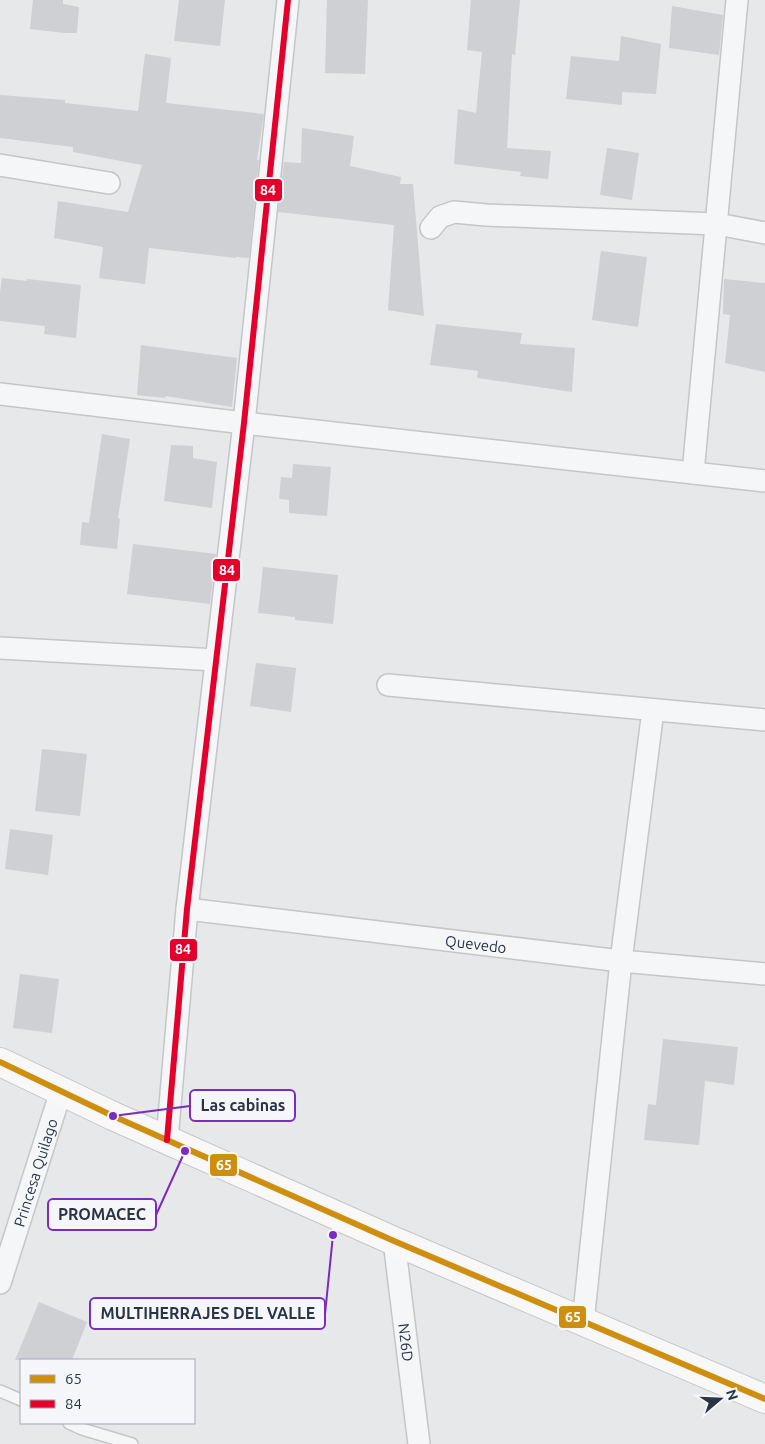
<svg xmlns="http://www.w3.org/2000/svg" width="765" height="1444" font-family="Ubuntu,sans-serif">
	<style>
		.building { fill: #ced0d3 }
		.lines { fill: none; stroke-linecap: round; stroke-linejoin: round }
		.lane-casing { stroke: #c4c6c8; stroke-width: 14 }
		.street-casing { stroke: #c4c6c8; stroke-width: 24 }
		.secondary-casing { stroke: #c4c6c8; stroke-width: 30 }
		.lane { stroke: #f5f6f7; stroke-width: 11 }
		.street { stroke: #f5f6f7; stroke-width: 21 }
		.secondary { stroke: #f8f8f8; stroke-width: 28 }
		.bus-1-casing { stroke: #f4f6f9; stroke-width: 10 }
		.bus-2-casing { stroke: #f4f6f9; stroke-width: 10 }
		.bus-1 { stroke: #ce8f0e; stroke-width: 6 }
		.bus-2 { stroke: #e4002b; stroke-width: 6 }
		.labels { text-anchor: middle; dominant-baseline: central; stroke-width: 4.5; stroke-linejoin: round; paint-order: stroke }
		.street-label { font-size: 15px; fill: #2b3445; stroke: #f4f6f9 }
		.leader { fill: none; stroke: #7b2cbf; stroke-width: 2 }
		.callout-dot { fill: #7b2cbf; stroke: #f4f6f9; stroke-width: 2 }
		.callout { fill: #f4f6f9; stroke: #7b2cbf; stroke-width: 2 }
		.callout-label { font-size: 16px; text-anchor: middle; font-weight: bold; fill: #2b3445 }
		.line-badge { stroke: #f4f6f9; stroke-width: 2 }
		.badge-label { font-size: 14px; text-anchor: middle; font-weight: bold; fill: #fff }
	</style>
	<rect width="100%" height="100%" fill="#e6e8ea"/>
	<g class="building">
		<path d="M 33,0 L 63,0 L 63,4 L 79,7 L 77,33 L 65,33 L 30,29 Z"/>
		<path d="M 179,0 L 225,0 L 220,46 L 174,41 Z"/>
		<path d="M 327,0 L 368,0 L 365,74 L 325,73 Z"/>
		<path d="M 471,0 L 520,0 L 515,55 L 512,54 L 507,148 L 551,151 L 548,179 L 520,176 L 521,172 L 454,164 L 458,109 L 476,113 L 482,52 L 467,50 Z"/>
		<path d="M 672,6 L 723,15 L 719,55 L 669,48 Z"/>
		<path d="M 621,36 L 661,44 L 656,94 L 622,92 L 622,105 L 566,99 L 571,56 L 619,61 Z"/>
		<path d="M 145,54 L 171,58 L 166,103 L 264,114 L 257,160 L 259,160 L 249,258 L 236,257 L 236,258 L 149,248 L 145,284 L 99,278 L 103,247 L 54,238 L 58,201 L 128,212 L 142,165 L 73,152 L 73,147 L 0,138 L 0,95 L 65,100 L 65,103 L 138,111 Z"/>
		<path d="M 302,128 L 354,136 L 350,166 L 401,177 L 400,184 L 413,184 L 424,316 L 388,310 L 394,225 L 278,212 L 284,162 L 301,163 Z"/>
		<path d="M 607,148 L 639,153 L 632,200 L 600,195 Z"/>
		<path d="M 601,251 L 647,257 L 638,327 L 592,320 Z"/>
		<path d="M 2,278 L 27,281 L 27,279 L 81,285 L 76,338 L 44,334 L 45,326 L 0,321 L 0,292 Z"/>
		<path d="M 724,279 L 765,283 L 765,372 L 725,363 L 730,315 L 723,314 Z"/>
		<path d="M 436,324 L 522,333 L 520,344 L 575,348 L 572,392 L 477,378 L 478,371 L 430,365 Z"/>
		<path d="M 141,345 L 237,358 L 232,407 L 166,396 L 165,398 L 137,395 Z"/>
		<path d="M 102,434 L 130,439 L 118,518 L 120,519 L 117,549 L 80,545 L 82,522 L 89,523 Z"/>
		<path d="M 171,445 L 193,446 L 193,458 L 217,462 L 212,508 L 164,501 Z"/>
		<path d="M 293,464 L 331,467 L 327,516 L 289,513 L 289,500 L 279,499 L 281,477 L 292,478 Z"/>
		<path d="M 133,544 L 216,554 L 210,604 L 127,594 Z"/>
		<path d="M 263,567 L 338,575 L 333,624 L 295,620 L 295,617 L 258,613 Z"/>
		<path d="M 256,663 L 296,668 L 291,712 L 250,706 Z"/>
		<path d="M 42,749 L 87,754 L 80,816 L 35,811 Z"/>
		<path d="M 10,829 L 53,835 L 48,875 L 5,869 Z"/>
		<path d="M 20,974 L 59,979 L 52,1033 L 13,1028 Z"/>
		<path d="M 663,1039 L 738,1047 L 734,1085 L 705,1081 L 699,1145 L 644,1140 L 648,1104 L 656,1105 Z"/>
		<path d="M 39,1302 L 87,1322 L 72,1360 L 15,1360 Z"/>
	</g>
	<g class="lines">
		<defs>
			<g id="lane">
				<path d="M 0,1391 L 21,1400"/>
				<path d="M 69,1423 L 82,1429 L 132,1444"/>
			</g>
			<g id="street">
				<path d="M 0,165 L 109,183"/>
				<path d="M 431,228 L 440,217 L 454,212 L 486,215 L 717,224 L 765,233"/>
				<path d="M 0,394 L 244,423 L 765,481"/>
				<path d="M 693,473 L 737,0"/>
				<path d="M 0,648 L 216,660"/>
				<path d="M 388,685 L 765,720"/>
				<path id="s1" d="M 187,909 L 621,961 L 765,974"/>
				<path d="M 167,1140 L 187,909 L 244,423 L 288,0"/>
				<path id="s2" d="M 394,1241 L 419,1444"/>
				<path id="s3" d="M 0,1283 L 61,1091"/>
				<path d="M 583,1322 L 621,961 L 653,710"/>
			</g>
			<path id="secondary" d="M 0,1062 L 113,1116 L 394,1241 L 765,1399"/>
		</defs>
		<use href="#lane" class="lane-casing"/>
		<use href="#street" class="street-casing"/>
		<use href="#secondary" class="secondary-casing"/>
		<use href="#lane" class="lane"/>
		<use href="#street" class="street"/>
		<use href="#secondary" class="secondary"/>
		<defs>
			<path id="bus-1" d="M 0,1062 L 113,1116 L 394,1241 L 765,1399"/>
			<path id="bus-2" d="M 167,1140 L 187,909 L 244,423 L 288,0"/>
		</defs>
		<use href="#bus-1" class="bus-1-casing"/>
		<use href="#bus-2" class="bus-2-casing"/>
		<use href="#bus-1" class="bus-1"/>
		<use href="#bus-2" class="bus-2"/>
	</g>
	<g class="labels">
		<g class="street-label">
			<text stroke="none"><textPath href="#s1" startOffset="291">Quevedo</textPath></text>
			<text stroke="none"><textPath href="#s3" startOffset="116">Princesa Quilago</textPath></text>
			<text stroke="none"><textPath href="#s2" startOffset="102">N26D</textPath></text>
		</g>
	</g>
	<path class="leader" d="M113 1116L190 1106M185 1151L156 1215M333 1235L325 1314"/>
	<g class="callout-dot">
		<circle cx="113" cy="1116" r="5"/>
		<circle cx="185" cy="1151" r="5"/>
		<circle cx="333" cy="1235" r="5"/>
	</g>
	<g class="callout">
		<rect x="190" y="1090" width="105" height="31" rx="5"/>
		<rect x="48" y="1199" width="108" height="31" rx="5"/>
		<rect x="90" y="1298" width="235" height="31" rx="5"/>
	</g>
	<g class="callout-label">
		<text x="243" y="1111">Las cabinas</text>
		<text x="102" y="1220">PROMACEC</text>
		<text x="208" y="1319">MULTIHERRAJES DEL VALLE</text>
	</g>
	<g class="line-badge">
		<rect x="254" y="178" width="29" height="24" rx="5" fill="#e4002b"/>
		<rect x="212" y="558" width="29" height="24" rx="5" fill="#e4002b"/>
		<rect x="169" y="938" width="29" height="24" rx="5" fill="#e4002b"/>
		<rect x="209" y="1153" width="29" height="24" rx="5" fill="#ce8f0e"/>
		<rect x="558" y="1305" width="29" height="24" rx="5" fill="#ce8f0e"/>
	</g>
	<g class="badge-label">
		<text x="268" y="195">84</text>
		<text x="227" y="575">84</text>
		<text x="183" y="954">84</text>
		<text x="224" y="1170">65</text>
		<text x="573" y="1322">65</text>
	</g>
	<rect x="20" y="1359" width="175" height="65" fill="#f4f6f9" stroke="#a4a8b1"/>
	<rect x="30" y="1375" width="25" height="8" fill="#ce8f0e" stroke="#a4a8b1"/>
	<text x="65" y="1384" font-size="15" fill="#2b3445">65</text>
	<rect x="30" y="1400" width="25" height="8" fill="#e4002b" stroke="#a4a8b1"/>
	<text x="65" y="1409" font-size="15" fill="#2b3445">84</text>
	<g transform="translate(720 1399) rotate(71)" stroke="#f4f6f9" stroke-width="4" paint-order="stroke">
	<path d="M0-4L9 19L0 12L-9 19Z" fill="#2b3445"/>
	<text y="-8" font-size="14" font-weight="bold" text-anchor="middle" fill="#2b3445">N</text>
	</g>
</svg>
